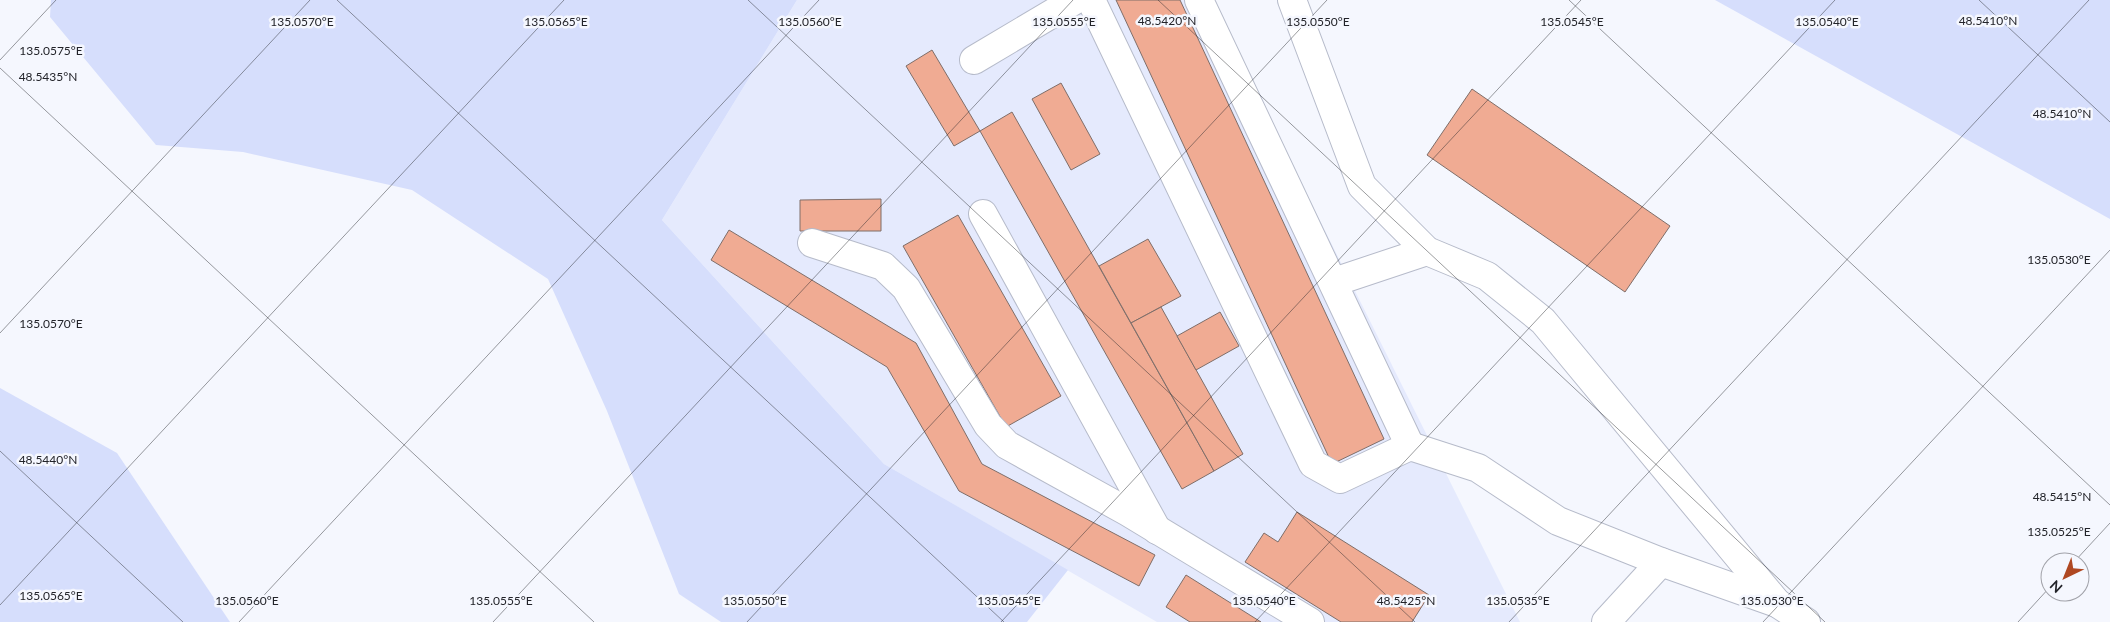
<svg xmlns="http://www.w3.org/2000/svg" width="2110" height="622" font-family="Lato,sans-serif">
	<style>
		.built { fill: #e5eafd }
		.green { fill: #d6defc }
		.building { fill: #f0ab93; stroke: #7f6e69 }
		.lines { fill: none; stroke-linecap: round; stroke-linejoin: round }
		.minor-casing { stroke: #b6bbca; stroke-width: 30 }
		.minor { stroke: #fff; stroke-width: 28 }
		.ticks { fill: none; stroke: #222329; stroke-width: 1; stroke-opacity: 0.45 }
		.ticks-label { font-size: 12px; text-anchor: middle; fill: #222329; stroke: #f5f7fe; stroke-width: 5; stroke-linejoin: round; paint-order: stroke }
	</style>
	<rect width="100%" height="100%" fill="#f5f7fe"/>
	<path class="built" d="M 797,0 L 1210,0 L 1520,622 L 1157,622 L 884,464 L 662,220 Z"/>
	<g class="green">
		<path d="M 51,0 L 797,0 L 662,220 L 884,464 L 1068,570 L 1027,622 L 721,622 L 679,594 L 607,411 L 548,279 L 412,190 L 243,152 L 156,145 L 50,17 Z"/>
		<path d="M 1715,0 L 2110,0 L 2110,219 Z"/>
		<path d="M 0,388 L 117,453 L 230,622 L 0,622 Z"/>
	</g>
	<g class="building">
		<path d="M 1116,0 L 1180,0 L 1384,439 L 1332,464 Z"/>
		<path d="M 932,50 L 980,131 L 954,146 L 906,66 Z"/>
		<path d="M 1061,83 L 1100,154 L 1071,170 L 1032,99 Z"/>
		<path d="M 1472,89 L 1670,226 L 1625,292 L 1427,155 Z"/>
		<path d="M 1012,112 L 1214,471 L 1182,489 L 980,131 Z"/>
		<path d="M 881,199 L 881,231 L 800,231 L 800,200 Z"/>
		<path d="M 958,215 L 1061,396 L 1006,427 L 903,246 Z"/>
		<path d="M 729,230 L 916,343 L 982,464 L 1155,555 L 1139,586 L 959,491 L 887,367 L 711,260 Z"/>
		<path d="M 1148,239 L 1181,296 L 1131,323 L 1099,266 Z"/>
		<path d="M 1161,307 L 1243,454 L 1214,471 L 1131,323 Z"/>
		<path d="M 1220,312 L 1239,346 L 1196,370 L 1177,336 Z"/>
		<path d="M 1297,512 L 1429,595 L 1412,622 L 1341,622 L 1245,562 L 1264,533 L 1278,542 Z"/>
		<path d="M 1186,575 L 1261,622 L 1190,622 L 1166,607 Z"/>
	</g>
	<g class="lines">
		<defs>
			<g id="minor">
				<path d="M 1091,0 L 1313,464 L 1340,479 L 1410,446 L 1478,468 L 1558,521 L 1661,562 L 1777,603"/>
				<path d="M 1199,0 L 1410,446"/>
				<path d="M 1292,0 L 1362,186 L 1427,251 L 1487,276 L 1543,321 L 1777,603 L 1806,622"/>
				<path d="M 974,60 L 1075,0"/>
				<path d="M 983,214 L 1157,530"/>
				<path d="M 812,243 L 883,266 L 906,288 L 988,425 L 1007,445 L 1128,512 L 1310,622"/>
				<path d="M 1334,282 L 1427,251"/>
				<path d="M 1606,622 L 1661,562"/>
			</g>
		</defs>
		<use href="#minor" class="minor-casing"/>
		<use href="#minor" class="minor"/>
	</g>
	<path class="ticks" d="M 337,0 L 1004,622M 748,0 L 1415,622M 1158,0 L 1825,622M 1569,0 L 2110,505M 1979,0 L 2110,122M 0,60 L 56,0M 0,68 L 594,622M 0,333 L 310,0M 0,451 L 183,622M 2074,562 L 2110,523M 0,605 L 564,0M 239,622 L 819,0M 493,622 L 1073,0M 747,622 L 1327,0M 1001,622 L 1581,0M 1255,622 L 1835,0M 1509,622 L 2089,0M 1763,622 L 2110,250M 2018,622 L 2050,587"/>
	<g class="ticks-label">
		<text x="1167" y="25">48.5420°N</text>
		<text x="1988" y="25">48.5410°N</text>
		<text x="1827" y="26">135.0540°E</text>
		<text x="302" y="26">135.0570°E</text>
		<text x="556" y="26">135.0565°E</text>
		<text x="810" y="26">135.0560°E</text>
		<text x="1064" y="26">135.0555°E</text>
		<text x="1318" y="26">135.0550°E</text>
		<text x="1572" y="26">135.0545°E</text>
		<text x="51" y="55">135.0575°E</text>
		<text x="48" y="81">48.5435°N</text>
		<text x="2062" y="118">48.5410°N</text>
		<text x="2059" y="264">135.0530°E</text>
		<text x="51" y="328">135.0570°E</text>
		<text x="48" y="464">48.5440°N</text>
		<text x="2062" y="501">48.5415°N</text>
		<text x="2059" y="536">135.0525°E</text>
		<text x="51" y="600">135.0565°E</text>
		<text x="247" y="605">135.0560°E</text>
		<text x="501" y="605">135.0555°E</text>
		<text x="755" y="605">135.0550°E</text>
		<text x="1009" y="605">135.0545°E</text>
		<text x="1264" y="605">135.0540°E</text>
		<text x="1518" y="605">135.0535°E</text>
		<text x="1772" y="605">135.0530°E</text>
		<text x="1406" y="605">48.5425°N</text>
	</g>
	<g transform="translate(2065 577) rotate(223)"><circle r="24" fill="#f5f7fe" stroke="#a1a2a9"/>
	<path d="M0-4L9 19L0 12L-9 19Z" fill="#af4822"/>
	<text y="-8" font-size="14" font-weight="bold" text-anchor="middle" fill="#222329">N</text>
	</g>
</svg>
